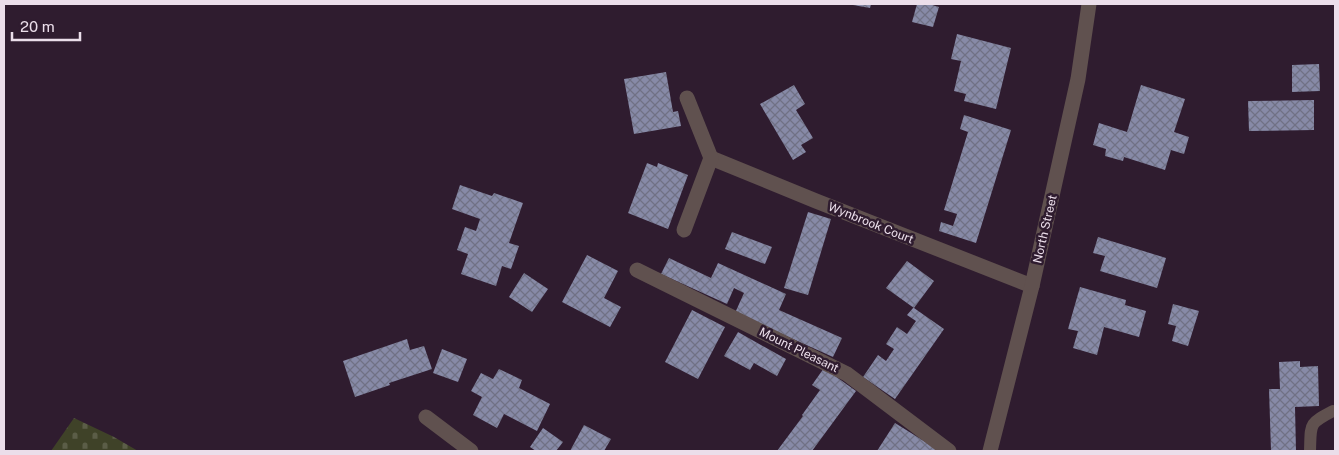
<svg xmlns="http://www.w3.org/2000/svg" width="1339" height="455" font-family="'Public Sans',sans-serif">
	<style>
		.cemetery { fill: url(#cemetery-stones) }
		.building { fill: url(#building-cross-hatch) }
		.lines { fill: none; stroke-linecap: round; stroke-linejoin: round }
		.lane { stroke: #60514f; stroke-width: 12 }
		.street { stroke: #60514f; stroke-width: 15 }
		.labels { text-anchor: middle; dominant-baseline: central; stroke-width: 5; stroke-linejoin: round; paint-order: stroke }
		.street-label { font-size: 12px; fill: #ebdeea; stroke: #2f1c2f }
	</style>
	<defs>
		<pattern id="cemetery-stones" width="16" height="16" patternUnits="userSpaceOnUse" patternTransform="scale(1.25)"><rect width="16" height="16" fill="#3f4228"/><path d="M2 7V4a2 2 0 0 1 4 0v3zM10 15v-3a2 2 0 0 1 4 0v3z" fill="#5b5d47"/></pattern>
		<pattern id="building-cross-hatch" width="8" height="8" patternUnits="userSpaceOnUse" patternTransform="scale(1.25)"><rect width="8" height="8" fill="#878aa7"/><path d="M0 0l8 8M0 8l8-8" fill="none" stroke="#707185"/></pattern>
	</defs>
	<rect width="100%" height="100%" fill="#2f1c2f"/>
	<path class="cemetery" d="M 74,418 L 114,437 L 138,451 L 51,451 Z"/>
	<g class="building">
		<path d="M 853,4 L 871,4 L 870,8 L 853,5 Z"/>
		<path d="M 917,4 L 929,4 L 939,7 L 933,27 L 912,22 Z"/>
		<path d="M 957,34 L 1011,48 L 996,109 L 964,101 L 966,94 L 954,91 L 961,61 L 951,59 Z"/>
		<path d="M 1319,64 L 1320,91 L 1292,92 L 1292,65 Z"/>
		<path d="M 666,72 L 673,112 L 678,111 L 681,126 L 634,134 L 624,79 Z"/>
		<path d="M 794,85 L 805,104 L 796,110 L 813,138 L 801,145 L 806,152 L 793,160 L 760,104 Z"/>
		<path d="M 1141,85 L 1185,99 L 1174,132 L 1189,137 L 1184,154 L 1171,150 L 1165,170 L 1124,157 L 1123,161 L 1105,156 L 1106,149 L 1093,145 L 1099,123 L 1127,132 Z"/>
		<path d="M 1314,100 L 1314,130 L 1249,131 L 1248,101 Z"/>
		<path d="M 964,115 L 1011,130 L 976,243 L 939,231 L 941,222 L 953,226 L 957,214 L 944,210 L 968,132 L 960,129 Z"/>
		<path d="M 647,163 L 657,167 L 658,163 L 688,175 L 668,229 L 628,213 Z"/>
		<path d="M 460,185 L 492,196 L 494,193 L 523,203 L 509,243 L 519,246 L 511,269 L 502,266 L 496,286 L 461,274 L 468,254 L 457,250 L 465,227 L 476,231 L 480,219 L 452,209 Z"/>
		<path d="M 808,212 L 831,219 L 808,295 L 784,288 Z"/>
		<path d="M 732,232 L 772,247 L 765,264 L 725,249 Z"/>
		<path d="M 1098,237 L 1166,258 L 1157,288 L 1100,271 L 1105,256 L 1093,253 Z"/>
		<path d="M 587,255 L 618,271 L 604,298 L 621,307 L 610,327 L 562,302 Z"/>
		<path d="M 669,258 L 711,278 L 718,263 L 786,294 L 779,310 L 842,338 L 833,357 L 735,313 L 744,293 L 734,288 L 727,304 L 661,274 Z"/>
		<path d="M 907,261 L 934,281 L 914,308 L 944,329 L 895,399 L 863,377 L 878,355 L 886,361 L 894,349 L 886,344 L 897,327 L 907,334 L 916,321 L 907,315 L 913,308 L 914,308 L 886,288 Z"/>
		<path d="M 524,273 L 548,289 L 532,312 L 509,297 Z"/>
		<path d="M 1080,287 L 1126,300 L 1125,305 L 1146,311 L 1139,337 L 1104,327 L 1097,355 L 1073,348 L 1078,331 L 1068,329 Z"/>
		<path d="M 1173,304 L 1199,311 L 1188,346 L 1172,341 L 1176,326 L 1168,324 Z"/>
		<path d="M 692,310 L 725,327 L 698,379 L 665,362 Z"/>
		<path d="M 738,332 L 786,359 L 777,376 L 754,363 L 750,370 L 724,356 Z"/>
		<path d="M 407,339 L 410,350 L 424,346 L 432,369 L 389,383 L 390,385 L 355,397 L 343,361 Z"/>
		<path d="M 442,349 L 467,359 L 458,382 L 433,373 Z"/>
		<path d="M 1300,361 L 1300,367 L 1318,366 L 1319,406 L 1295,407 L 1296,451 L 1271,451 L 1269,389 L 1280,389 L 1279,362 Z"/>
		<path d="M 824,368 L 856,391 L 812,451 L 777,451 L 803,416 L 802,415 L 820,390 L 812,385 Z"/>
		<path d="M 499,369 L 522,380 L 519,388 L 550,404 L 537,431 L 504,414 L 497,428 L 473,415 L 482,397 L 471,391 L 481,373 L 493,379 Z"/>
		<path d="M 895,423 L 940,451 L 877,451 Z"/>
		<path d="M 584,425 L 611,439 L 604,451 L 570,451 Z"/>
		<path d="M 543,428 L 563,442 L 556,451 L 536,451 L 530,447 Z"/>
	</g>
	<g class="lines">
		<path class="lane" d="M 1310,451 C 1311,424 1308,424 1333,411"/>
		<g class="street">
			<path d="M 711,158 L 816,201 L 1032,286"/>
			<path d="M 684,230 L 711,158 L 687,98"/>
			<path d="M 637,270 L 847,374 L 949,451"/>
			<path d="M 426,417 L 471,451"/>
			<path d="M 990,451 L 1032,286 L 1078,79 L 1089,4"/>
		</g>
	</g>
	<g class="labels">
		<g class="street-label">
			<text transform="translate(871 223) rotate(22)">Wynbrook Court</text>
			<text transform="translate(1045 229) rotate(-77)">North Street</text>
			<text transform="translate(799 350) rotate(26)">Mount Pleasant</text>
		</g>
	</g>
	<rect width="1339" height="455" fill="none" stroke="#ebdeea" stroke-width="10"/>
	<path d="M12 32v8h68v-8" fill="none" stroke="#ebdeea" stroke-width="2.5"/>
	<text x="20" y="32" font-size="15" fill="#ebdeea" stroke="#2f1c2f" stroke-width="4" paint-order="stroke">20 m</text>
</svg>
